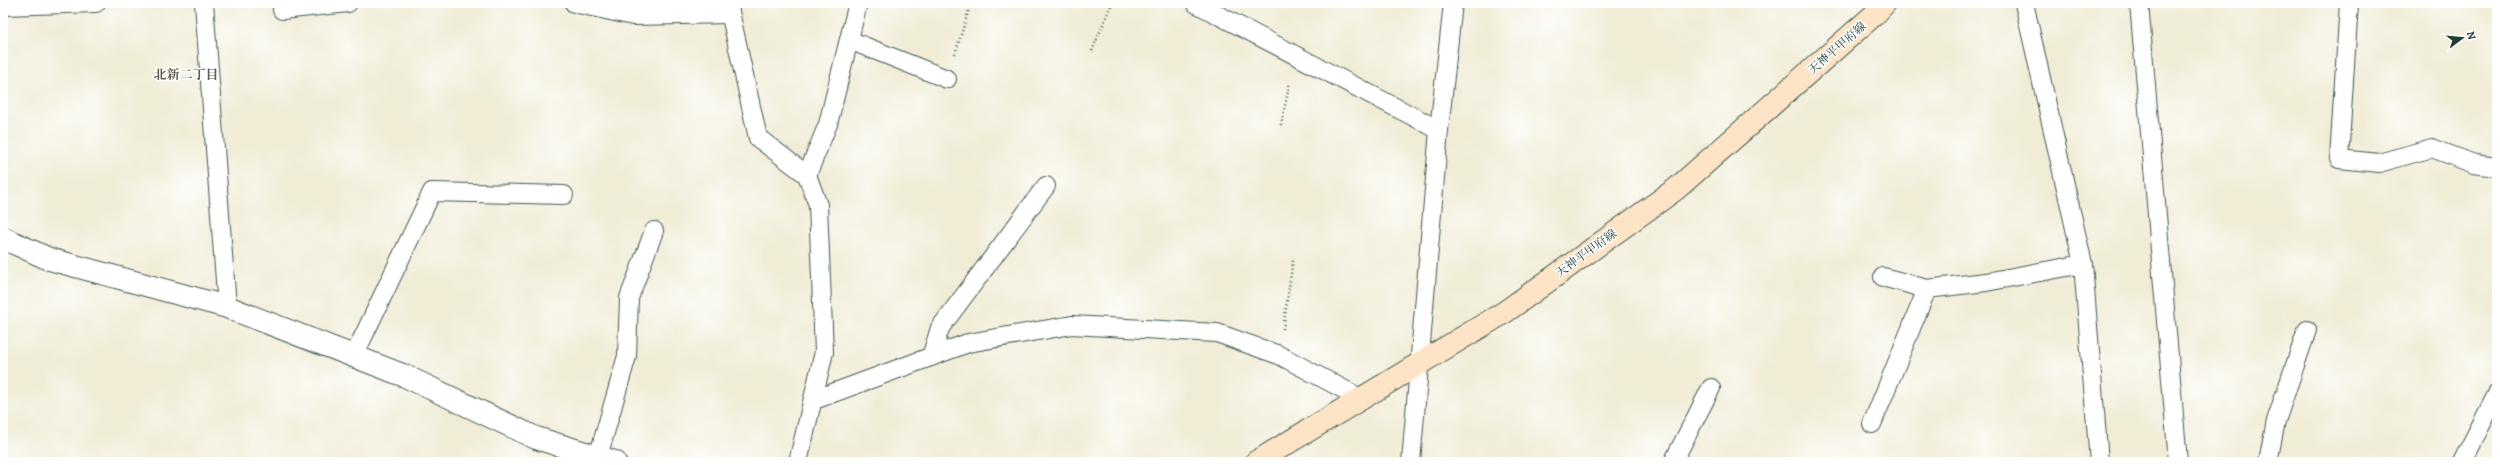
<svg xmlns="http://www.w3.org/2000/svg" width="2500" height="465" font-family="Alegreya,'Noto Serif JP',serif">
	<style>
		.lines { fill: none; stroke-linecap: round; stroke-linejoin: round }
		.service-casing { stroke: #3e574c; stroke-width: 20 }
		.minor-casing { stroke: #3e574c; stroke-width: 24 }
		.secondary-casing { stroke: #3e574c; stroke-width: 24 }
		.path { stroke: #3e574c; stroke-width: 2.5; stroke-dasharray: 1 3; stroke-linecap: butt }
		.service { stroke: #fff; stroke-width: 18 }
		.minor { stroke: #fff; stroke-width: 22 }
		.secondary { stroke: #fee4c6; stroke-width: 22 }
		.labels { text-anchor: middle; dominant-baseline: central; stroke-width: 3; stroke-linejoin: round; paint-order: stroke }
		.street-label { font-size: 12px; fill: #1f3d34; stroke: #fff }
		.neighbourhood-label { font-size: 13px; font-weight: bold; fill: #625b51; stroke: #fff }
	</style>
	<rect width="100%" height="100%" fill="#fff"/>
	<filter id="ink" filterUnits="userSpaceOnUse"><feTurbulence type="fractalNoise" baseFrequency=".025" numOctaves="2"/><feDisplacementMap in="SourceGraphic" scale="8" xChannelSelector="R" yChannelSelector="G"/><feConvolveMatrix kernelMatrix="1 2 1 2 8 2 1 2 1" color-interpolation-filters="sRGB"/></filter>
	<filter id="wash" filterUnits="userSpaceOnUse"><feTurbulence type="fractalNoise" baseFrequency=".012" numOctaves="4" result="noise"/><feDisplacementMap in="SourceGraphic" scale="16" xChannelSelector="R" yChannelSelector="G"/><feGaussianBlur stdDeviation="0.9" result="paint"/><feColorMatrix in="noise" values="0 0 0 0 0 0 0 0 0 0 0 0 0 0 0 0 0 1.4 0 .05"/><feComposite in="paint" operator="in"/></filter>
	<g filter="url(#wash)">
		<rect width="100%" height="100%" fill="#f0ecd6"/>
	</g>
	<g filter="url(#ink)">
		<g class="lines">
			<defs>
				<g id="service">
					<path d="M 204,3 L 227,307"/>
					<path d="M 282,3 L 282,10 L 348,3"/>
					<path d="M 574,3 L 633,16 L 729,14"/>
					<path d="M 728,3 L 758,138 L 807,175 L 818,205 L 824,352 L 798,462"/>
					<path d="M 1195,3 L 1439,130"/>
					<path d="M 2024,3 L 2083,264 L 2099,462"/>
					<path d="M 2139,3 L 2178,462"/>
					<path d="M 2349,3 L 2339,159 L 2379,163 L 2432,148 L 2474,164 L 2497,167"/>
					<path d="M 3,6 L 96,3"/>
					<path d="M 849,40 L 947,79"/>
					<path d="M 807,175 L 828,124 L 858,3"/>
					<path d="M 1883,277 L 1927,289 L 1986,282 L 2083,264"/>
					<path d="M 354,356 L 432,192 L 564,195"/>
					<path d="M 931,357 L 940,328 L 1046,186"/>
					<path d="M 814,400 L 968,343 L 1072,325 L 1217,333 L 1279,355 L 1362,399"/>
					<path d="M 1872,424 L 1927,289"/>
					<path d="M 598,457 L 627,356 L 629,298 L 654,231"/>
					<path d="M 1411,462 L 1439,130 L 1453,3"/>
					<path d="M 1673,462 L 1711,388"/>
					<path d="M 2268,462 L 2276,421 L 2307,330"/>
					<path d="M 2462,462 L 2497,394"/>
				</g>
				<path id="minor" d="M 3,238 L 49,259 L 227,307 L 405,376 L 536,438 L 615,462"/>
				<path id="secondary" d="M 1256,462 L 1505,312 L 1676,189 L 1875,14 L 1885,3"/>
			</defs>
			<use href="#service" class="service-casing"/>
			<use href="#minor" class="minor-casing"/>
			<use href="#secondary" class="secondary-casing"/>
			<g class="path">
				<path d="M 1092,51 L 1112,3"/>
				<path d="M 955,54 L 971,3"/>
				<path d="M 1281,125 L 1290,82"/>
				<path d="M 1283,329 L 1293,260"/>
			</g>
			<use href="#service" class="service"/>
			<use href="#minor" class="minor"/>
			<use href="#secondary" class="secondary"/>
		</g>
	</g>
	<g class="labels">
		<g class="street-label">
			<text transform="translate(1837 48) rotate(-41)">天神平甲府線</text>
			<text transform="translate(1586 253) rotate(-36)">天神平甲府線</text>
		</g>
		<g class="neighbourhood-label">
			<text x="186" y="74">北新二丁目</text>
		</g>
	</g>
	<rect width="2500" height="465" fill="none" stroke="#fff" stroke-width="16"/>
	<g transform="translate(2462 38) rotate(74)" stroke="#ffffff" stroke-width="3" paint-order="stroke">
	<path d="M0-3L7 15L0 10L-7 15Z" fill="#1f3d34"/>
	<text y="-6" font-size="11" font-weight="bold" text-anchor="middle" fill="#1f3d34">N</text>
	</g>
</svg>
